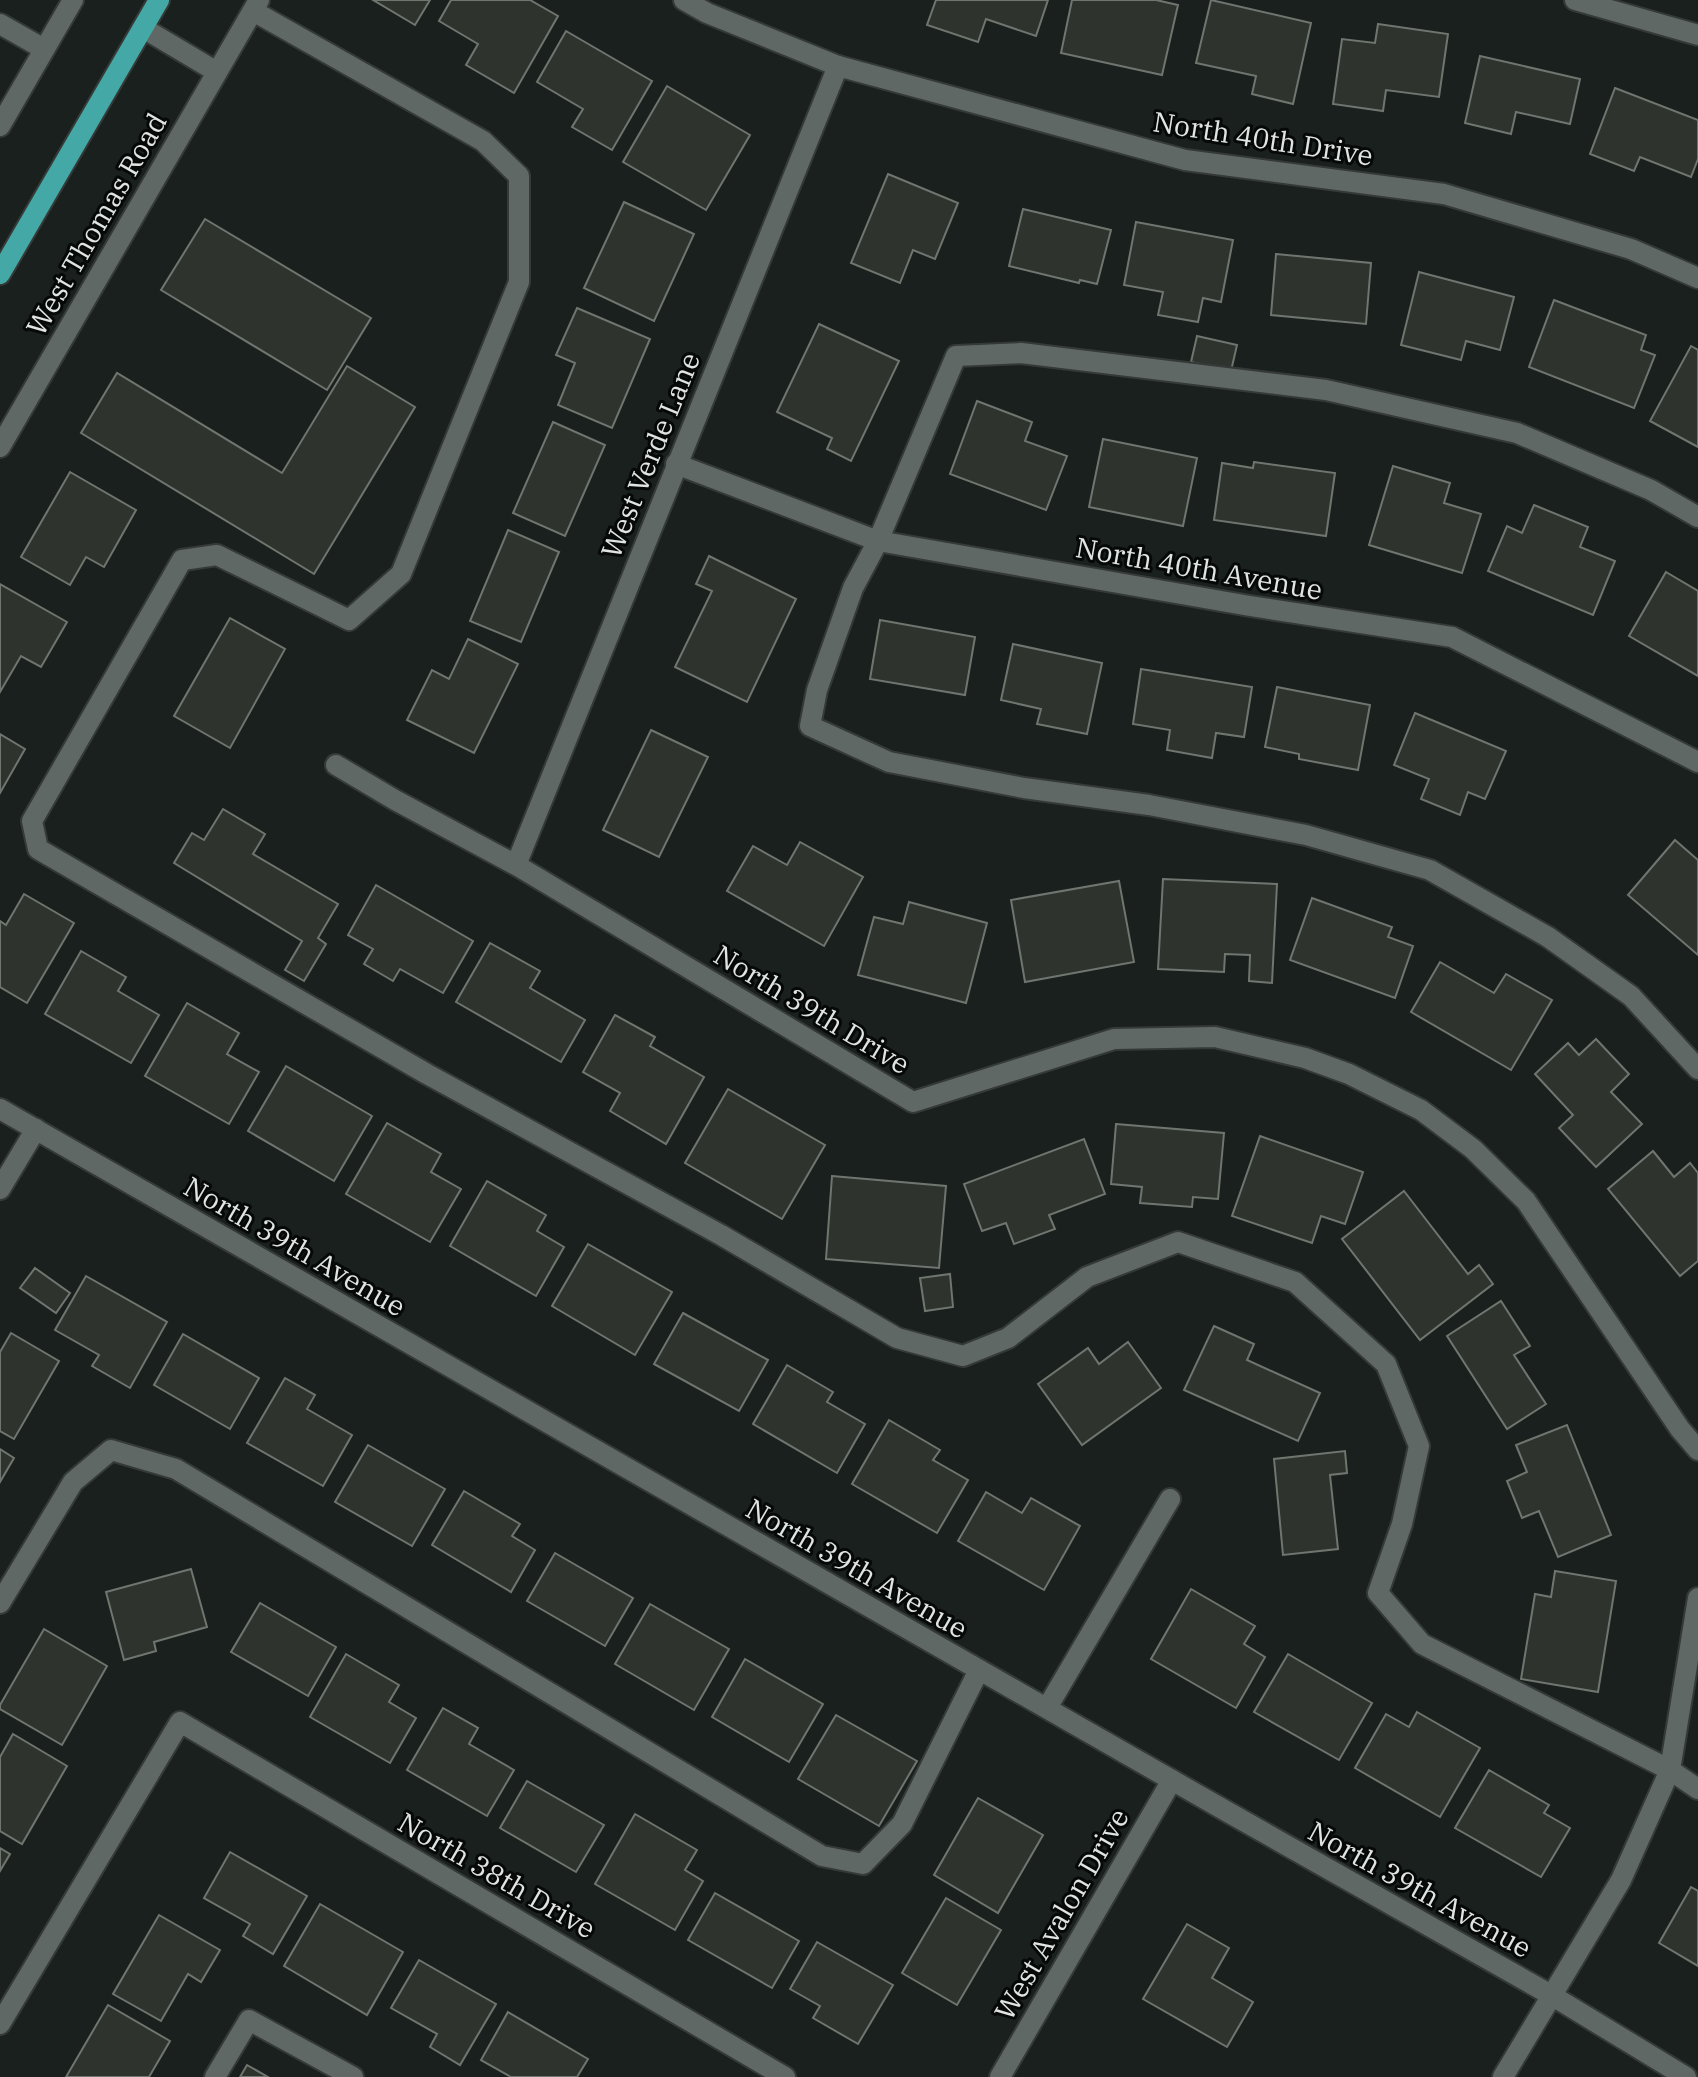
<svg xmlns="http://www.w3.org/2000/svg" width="1698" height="2077" font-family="'IBM Plex Serif',serif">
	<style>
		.building { fill: #2e332e; stroke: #6f756f; stroke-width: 2 }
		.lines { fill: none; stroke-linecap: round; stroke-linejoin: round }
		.minor-casing { stroke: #353a38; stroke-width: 24 }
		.major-casing { stroke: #353a38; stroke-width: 24 }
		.minor { stroke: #606865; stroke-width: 20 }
		.major { stroke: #44a9a6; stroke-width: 20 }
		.labels { text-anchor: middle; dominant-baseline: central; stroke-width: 6; stroke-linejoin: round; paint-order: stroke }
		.street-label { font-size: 28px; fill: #e0e5e3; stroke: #060908 }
	</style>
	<rect width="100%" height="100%" fill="#19201d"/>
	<g class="building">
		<path d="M 373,0 L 430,0 L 415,25 Z"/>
		<path d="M 451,0 L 530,0 L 558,16 L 514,93 L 466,65 L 478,44 L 439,21 Z"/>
		<path d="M 936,0 L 1048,0 L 1036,36 L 986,19 L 978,42 L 927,25 Z"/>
		<path d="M 1072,0 L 1156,0 L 1178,5 L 1162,75 L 1061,53 Z"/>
		<path d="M 1211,0 L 1311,23 L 1293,104 L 1252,94 L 1256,76 L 1196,63 Z"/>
		<path d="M 1378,24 L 1448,34 L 1439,97 L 1386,90 L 1383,111 L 1333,104 L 1342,39 L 1375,43 Z"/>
		<path d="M 566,31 L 652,81 L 612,150 L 572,127 L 583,109 L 537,82 Z"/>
		<path d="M 1480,56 L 1580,79 L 1570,124 L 1516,112 L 1511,134 L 1465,123 Z"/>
		<path d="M 667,86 L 750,135 L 706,210 L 623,162 Z"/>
		<path d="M 1615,88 L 1698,120 L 1698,159 L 1691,177 L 1640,157 L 1634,171 L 1590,154 Z"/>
		<path d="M 888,174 L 958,203 L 935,259 L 913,250 L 900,283 L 851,263 Z"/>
		<path d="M 624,202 L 694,234 L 654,321 L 584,288 Z"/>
		<path d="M 1023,209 L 1111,230 L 1097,284 L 1080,280 L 1079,283 L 1009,266 Z"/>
		<path d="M 205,219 L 371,318 L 327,390 L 161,290 Z"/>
		<path d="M 1136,222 L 1233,240 L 1221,302 L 1203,298 L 1198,322 L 1158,315 L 1163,292 L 1124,285 Z"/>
		<path d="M 1276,254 L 1371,263 L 1366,324 L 1271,315 Z"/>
		<path d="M 1419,272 L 1514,297 L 1500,350 L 1466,341 L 1461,360 L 1401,345 Z"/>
		<path d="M 1554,300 L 1646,335 L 1641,350 L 1655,355 L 1634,408 L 1529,367 Z"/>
		<path d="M 577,308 L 650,339 L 612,428 L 558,405 L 575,363 L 556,355 Z"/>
		<path d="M 819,324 L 899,361 L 851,461 L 827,449 L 832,438 L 777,412 Z"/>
		<path d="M 1197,336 L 1237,345 L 1231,371 L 1191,362 Z"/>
		<path d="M 1691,346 L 1698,350 L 1698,447 L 1650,421 Z"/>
		<path d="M 347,366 L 415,407 L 314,574 L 81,433 L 117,373 L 282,473 Z"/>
		<path d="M 977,401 L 1032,422 L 1025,441 L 1067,456 L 1046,510 L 950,474 Z"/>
		<path d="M 553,422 L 605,445 L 565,536 L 513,513 Z"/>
		<path d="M 1103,439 L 1197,458 L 1183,526 L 1089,507 Z"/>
		<path d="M 1254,462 L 1335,473 L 1326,536 L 1214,520 L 1222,463 L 1253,468 Z"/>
		<path d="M 1393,466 L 1450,483 L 1444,503 L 1481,514 L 1462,573 L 1369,545 Z"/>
		<path d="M 70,472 L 136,510 L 104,567 L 86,557 L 70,585 L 21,557 Z"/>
		<path d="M 1534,505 L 1588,527 L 1580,547 L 1615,561 L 1593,615 L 1488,571 L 1507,526 L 1522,533 Z"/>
		<path d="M 508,530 L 559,552 L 521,642 L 470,621 Z"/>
		<path d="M 709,556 L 796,599 L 747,702 L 675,667 L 712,591 L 696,584 Z"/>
		<path d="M 1666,572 L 1698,591 L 1698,676 L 1629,636 Z"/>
		<path d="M 0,584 L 67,622 L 41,667 L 21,656 L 0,692 Z"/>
		<path d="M 230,618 L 285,649 L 230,748 L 174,716 Z"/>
		<path d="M 880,620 L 975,637 L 965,695 L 870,679 Z"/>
		<path d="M 468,639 L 518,664 L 474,753 L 407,720 L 432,670 L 449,679 Z"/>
		<path d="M 1013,644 L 1102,663 L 1087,734 L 1037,724 L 1041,709 L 1001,700 Z"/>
		<path d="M 1141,669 L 1252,687 L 1244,737 L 1216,733 L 1212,758 L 1167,750 L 1170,730 L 1133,724 Z"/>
		<path d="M 1277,687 L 1370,705 L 1358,770 L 1299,759 L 1299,754 L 1265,747 Z"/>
		<path d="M 1415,713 L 1506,751 L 1485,799 L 1468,792 L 1460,815 L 1421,799 L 1429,779 L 1394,765 Z"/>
		<path d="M 651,730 L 708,757 L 659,857 L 603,830 Z"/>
		<path d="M 0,734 L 25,749 L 0,793 Z"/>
		<path d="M 223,809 L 265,834 L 253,854 L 338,904 L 318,938 L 326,944 L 304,981 L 285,970 L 302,941 L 174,863 L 192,833 L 204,840 Z"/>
		<path d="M 1675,840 L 1698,860 L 1698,955 L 1628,895 Z"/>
		<path d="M 800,842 L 863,877 L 824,946 L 727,891 L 753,846 L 787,865 Z"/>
		<path d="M 1163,879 L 1277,884 L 1272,983 L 1249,981 L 1250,955 L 1225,954 L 1224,972 L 1158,969 Z"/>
		<path d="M 1119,881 L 1134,962 L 1025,982 L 1011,900 Z"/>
		<path d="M 376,885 L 473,941 L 443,993 L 400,969 L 393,981 L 364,964 L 373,949 L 348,935 Z"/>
		<path d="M 24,894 L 74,923 L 27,1003 L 0,987 L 0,921 L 6,925 Z"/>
		<path d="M 1312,898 L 1392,927 L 1388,937 L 1413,946 L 1395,998 L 1290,960 Z"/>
		<path d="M 909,902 L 987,923 L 966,1003 L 858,975 L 874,917 L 903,924 Z"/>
		<path d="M 490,943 L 540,971 L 530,988 L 585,1020 L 561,1062 L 456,1002 Z"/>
		<path d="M 81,951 L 126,977 L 118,991 L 159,1015 L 131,1063 L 45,1014 Z"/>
		<path d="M 1440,962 L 1494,993 L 1506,974 L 1552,1000 L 1511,1070 L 1411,1012 Z"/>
		<path d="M 187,1003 L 239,1033 L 227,1054 L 259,1072 L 229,1124 L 145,1076 Z"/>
		<path d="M 615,1015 L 655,1037 L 650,1046 L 704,1077 L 666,1144 L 610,1111 L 620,1093 L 583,1072 Z"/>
		<path d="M 1596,1039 L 1629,1074 L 1611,1092 L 1642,1124 L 1596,1167 L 1559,1128 L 1573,1115 L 1535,1074 L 1568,1043 L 1579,1055 Z"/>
		<path d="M 286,1066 L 372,1116 L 334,1181 L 248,1131 Z"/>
		<path d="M 728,1089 L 825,1145 L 782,1219 L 685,1163 Z"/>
		<path d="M 387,1123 L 441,1154 L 431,1172 L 461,1189 L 430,1242 L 346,1194 Z"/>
		<path d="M 1116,1124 L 1224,1133 L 1218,1199 L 1193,1197 L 1192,1207 L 1140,1203 L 1142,1187 L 1111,1184 Z"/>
		<path d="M 1260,1136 L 1363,1172 L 1345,1224 L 1321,1216 L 1312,1243 L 1232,1216 Z"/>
		<path d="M 1084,1139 L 1105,1194 L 1049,1215 L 1055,1229 L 1014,1244 L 1006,1223 L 982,1231 L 964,1184 Z"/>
		<path d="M 1653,1151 L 1674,1177 L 1690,1163 L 1698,1173 L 1698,1261 L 1680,1276 L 1608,1189 Z"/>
		<path d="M 832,1176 L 946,1186 L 939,1268 L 826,1259 Z"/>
		<path d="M 487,1181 L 546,1215 L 537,1231 L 564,1247 L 536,1296 L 450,1246 Z"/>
		<path d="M 1404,1191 L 1468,1274 L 1479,1265 L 1493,1284 L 1420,1340 L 1342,1239 Z"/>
		<path d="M 588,1244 L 672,1292 L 635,1355 L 552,1306 Z"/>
		<path d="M 35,1268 L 70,1293 L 56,1313 L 20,1288 Z"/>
		<path d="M 950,1274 L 953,1307 L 925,1311 L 920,1278 Z"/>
		<path d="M 86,1276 L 167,1322 L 130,1388 L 92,1366 L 99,1355 L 55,1330 Z"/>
		<path d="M 1501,1301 L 1530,1346 L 1514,1355 L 1546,1404 L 1507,1429 L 1447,1336 Z"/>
		<path d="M 683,1313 L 768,1360 L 739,1411 L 654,1364 Z"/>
		<path d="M 1214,1326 L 1254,1344 L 1247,1360 L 1320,1393 L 1298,1441 L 1184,1390 Z"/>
		<path d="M 11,1333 L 59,1361 L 14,1439 L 0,1431 L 0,1352 Z"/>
		<path d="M 183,1334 L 259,1378 L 230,1429 L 154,1385 Z"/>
		<path d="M 1128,1342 L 1161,1388 L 1082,1445 L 1038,1384 L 1088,1348 L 1099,1364 Z"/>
		<path d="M 787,1365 L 833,1392 L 827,1402 L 865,1424 L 837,1473 L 753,1424 Z"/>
		<path d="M 285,1378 L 315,1395 L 307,1409 L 352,1435 L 323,1486 L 247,1443 Z"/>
		<path d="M 889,1420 L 940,1450 L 933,1460 L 968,1480 L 937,1533 L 852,1484 Z"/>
		<path d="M 1567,1425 L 1611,1535 L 1558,1557 L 1539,1511 L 1522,1518 L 1507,1481 L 1527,1472 L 1516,1445 Z"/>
		<path d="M 368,1445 L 445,1489 L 412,1546 L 335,1502 Z"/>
		<path d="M 0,1449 L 14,1458 L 0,1482 Z"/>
		<path d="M 1345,1451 L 1347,1473 L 1330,1475 L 1338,1549 L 1283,1555 L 1274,1459 Z"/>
		<path d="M 464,1491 L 520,1524 L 512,1536 L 535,1550 L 511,1592 L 432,1545 Z"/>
		<path d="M 986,1492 L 1022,1513 L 1031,1498 L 1080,1526 L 1044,1590 L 958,1541 Z"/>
		<path d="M 555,1553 L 633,1598 L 605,1646 L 527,1601 Z"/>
		<path d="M 191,1569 L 207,1627 L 154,1642 L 156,1651 L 124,1660 L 106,1592 Z"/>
		<path d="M 1555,1571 L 1616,1581 L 1598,1692 L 1521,1679 L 1535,1594 L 1551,1597 Z"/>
		<path d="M 1191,1589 L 1255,1626 L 1244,1644 L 1265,1657 L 1236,1708 L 1151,1659 Z"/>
		<path d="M 260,1603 L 336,1647 L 308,1696 L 231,1652 Z"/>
		<path d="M 650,1604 L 729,1649 L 694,1710 L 615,1664 Z"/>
		<path d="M 44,1629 L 107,1666 L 62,1745 L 0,1709 L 0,1705 Z"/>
		<path d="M 346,1654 L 399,1685 L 389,1702 L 416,1718 L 390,1763 L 310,1717 Z"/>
		<path d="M 1288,1654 L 1372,1703 L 1339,1760 L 1254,1712 Z"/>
		<path d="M 745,1659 L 823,1704 L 789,1762 L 712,1717 Z"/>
		<path d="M 443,1708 L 478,1728 L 469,1744 L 514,1770 L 487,1816 L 407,1770 Z"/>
		<path d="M 1417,1712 L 1480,1748 L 1440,1817 L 1355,1768 L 1386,1714 L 1409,1727 Z"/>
		<path d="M 836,1715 L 917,1761 L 879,1826 L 798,1779 Z"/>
		<path d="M 13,1734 L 67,1766 L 22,1844 L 0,1831 L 0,1757 Z"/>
		<path d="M 1489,1770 L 1549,1805 L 1544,1813 L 1570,1828 L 1541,1877 L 1455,1828 Z"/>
		<path d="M 527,1781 L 604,1825 L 576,1872 L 500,1828 Z"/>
		<path d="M 978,1798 L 1043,1835 L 998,1913 L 934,1875 Z"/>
		<path d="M 635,1814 L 697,1850 L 685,1870 L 703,1881 L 675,1930 L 595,1884 Z"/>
		<path d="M 0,1848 L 10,1854 L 0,1871 Z"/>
		<path d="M 230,1852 L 307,1896 L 273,1954 L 243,1936 L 250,1924 L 204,1898 Z"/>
		<path d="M 1691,1887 L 1698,1891 L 1698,1966 L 1659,1943 Z"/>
		<path d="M 715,1893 L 799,1941 L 772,1988 L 688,1940 Z"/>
		<path d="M 946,1898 L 1001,1930 L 957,2005 L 902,1973 Z"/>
		<path d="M 320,1904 L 403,1952 L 367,2015 L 284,1966 Z"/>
		<path d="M 159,1915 L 220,1950 L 201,1982 L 188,1974 L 161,2021 L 113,1994 Z"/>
		<path d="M 1187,1924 L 1229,1948 L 1212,1978 L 1253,2002 L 1227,2047 L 1143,1999 Z"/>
		<path d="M 817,1942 L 893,1985 L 858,2044 L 813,2018 L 820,2006 L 790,1989 Z"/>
		<path d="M 419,1960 L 496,2004 L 460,2065 L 430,2047 L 437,2034 L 391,2008 Z"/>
		<path d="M 108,2005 L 170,2041 L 149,2077 L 66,2077 Z"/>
		<path d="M 508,2012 L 588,2059 L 577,2077 L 511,2077 L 481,2060 Z"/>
		<path d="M 247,2065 L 268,2077 L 240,2077 Z"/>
	</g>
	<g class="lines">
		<defs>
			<g id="minor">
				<path d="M 684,0 L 707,13 L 838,66 L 1185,160 L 1444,194 L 1631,249 L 1698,278"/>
				<path d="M 1575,0 L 1698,35"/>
				<path d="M 253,11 L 483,141 L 519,176 L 519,282 L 401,574 L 349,620 L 217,555 L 182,560 L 32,821 L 38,849 L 427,1074 L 721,1235 L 897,1338 L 963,1356 L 1008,1338 L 1087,1277 L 1178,1242 L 1295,1282 L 1386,1364 L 1419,1446 L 1402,1524 L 1378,1593 L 1422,1644 L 1670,1770 L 1698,1789"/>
				<path d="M 0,24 L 44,49"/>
				<path d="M 143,28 L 217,72"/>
				<path d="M 0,126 L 73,0"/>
				<path d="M 0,447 L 259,0"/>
				<path d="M 676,464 L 878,541 L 1250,606 L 1452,637 L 1698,762"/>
				<path d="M 1698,517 L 1651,490 L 1517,433 L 1326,390 L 1021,353 L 956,356 L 878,541 L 853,588 L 817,690 L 810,726 L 889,762 L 1024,788 L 1149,805 L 1306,835 L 1430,870 L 1548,937 L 1631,996 L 1698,1069"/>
				<path d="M 336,765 L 395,800 L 516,865 L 913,1102 L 1114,1039 L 1215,1037 L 1305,1058 L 1349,1074 L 1421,1110 L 1473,1149 L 1526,1201 L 1680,1429 L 1698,1450"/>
				<path d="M 516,865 L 838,66"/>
				<path d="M 0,1109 L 1226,1811 L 1551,1995 L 1686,2077"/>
				<path d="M 0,1189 L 36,1129"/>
				<path d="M 0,1603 L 73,1482 L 111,1450 L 176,1469 L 822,1856 L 863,1864 L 902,1824 L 979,1670"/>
				<path d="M 1047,1708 L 1170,1499"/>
				<path d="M 0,2024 L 180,1722 L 785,2077"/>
				<path d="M 215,2077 L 249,2020 L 353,2077"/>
				<path d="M 1000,2077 L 1172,1780"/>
				<path d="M 1503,2077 L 1621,1880 L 1670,1770 L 1698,1598"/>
			</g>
			<path id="major" d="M 0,274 L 159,0"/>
		</defs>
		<use href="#minor" class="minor-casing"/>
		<use href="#major" class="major-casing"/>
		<use href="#minor" class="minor"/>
		<use href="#major" class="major"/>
	</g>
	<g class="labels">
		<g class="street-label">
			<text transform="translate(1263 138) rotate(9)">North 40th Drive</text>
			<text transform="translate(96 224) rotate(-60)">West Thomas Road</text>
			<text transform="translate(650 455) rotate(-68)">West Verde Lane</text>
			<text transform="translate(1199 568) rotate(10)">North 40th Avenue</text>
			<text transform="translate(812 1009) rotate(31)">North 39th Drive</text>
			<text transform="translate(295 1246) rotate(30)">North 39th Avenue</text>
			<text transform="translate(857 1568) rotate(30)">North 39th Avenue</text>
			<text transform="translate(497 1875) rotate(30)">North 38th Drive</text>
			<text transform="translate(1420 1889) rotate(29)">North 39th Avenue</text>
			<text transform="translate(1061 1914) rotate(-60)">West Avalon Drive</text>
		</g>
	</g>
</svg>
